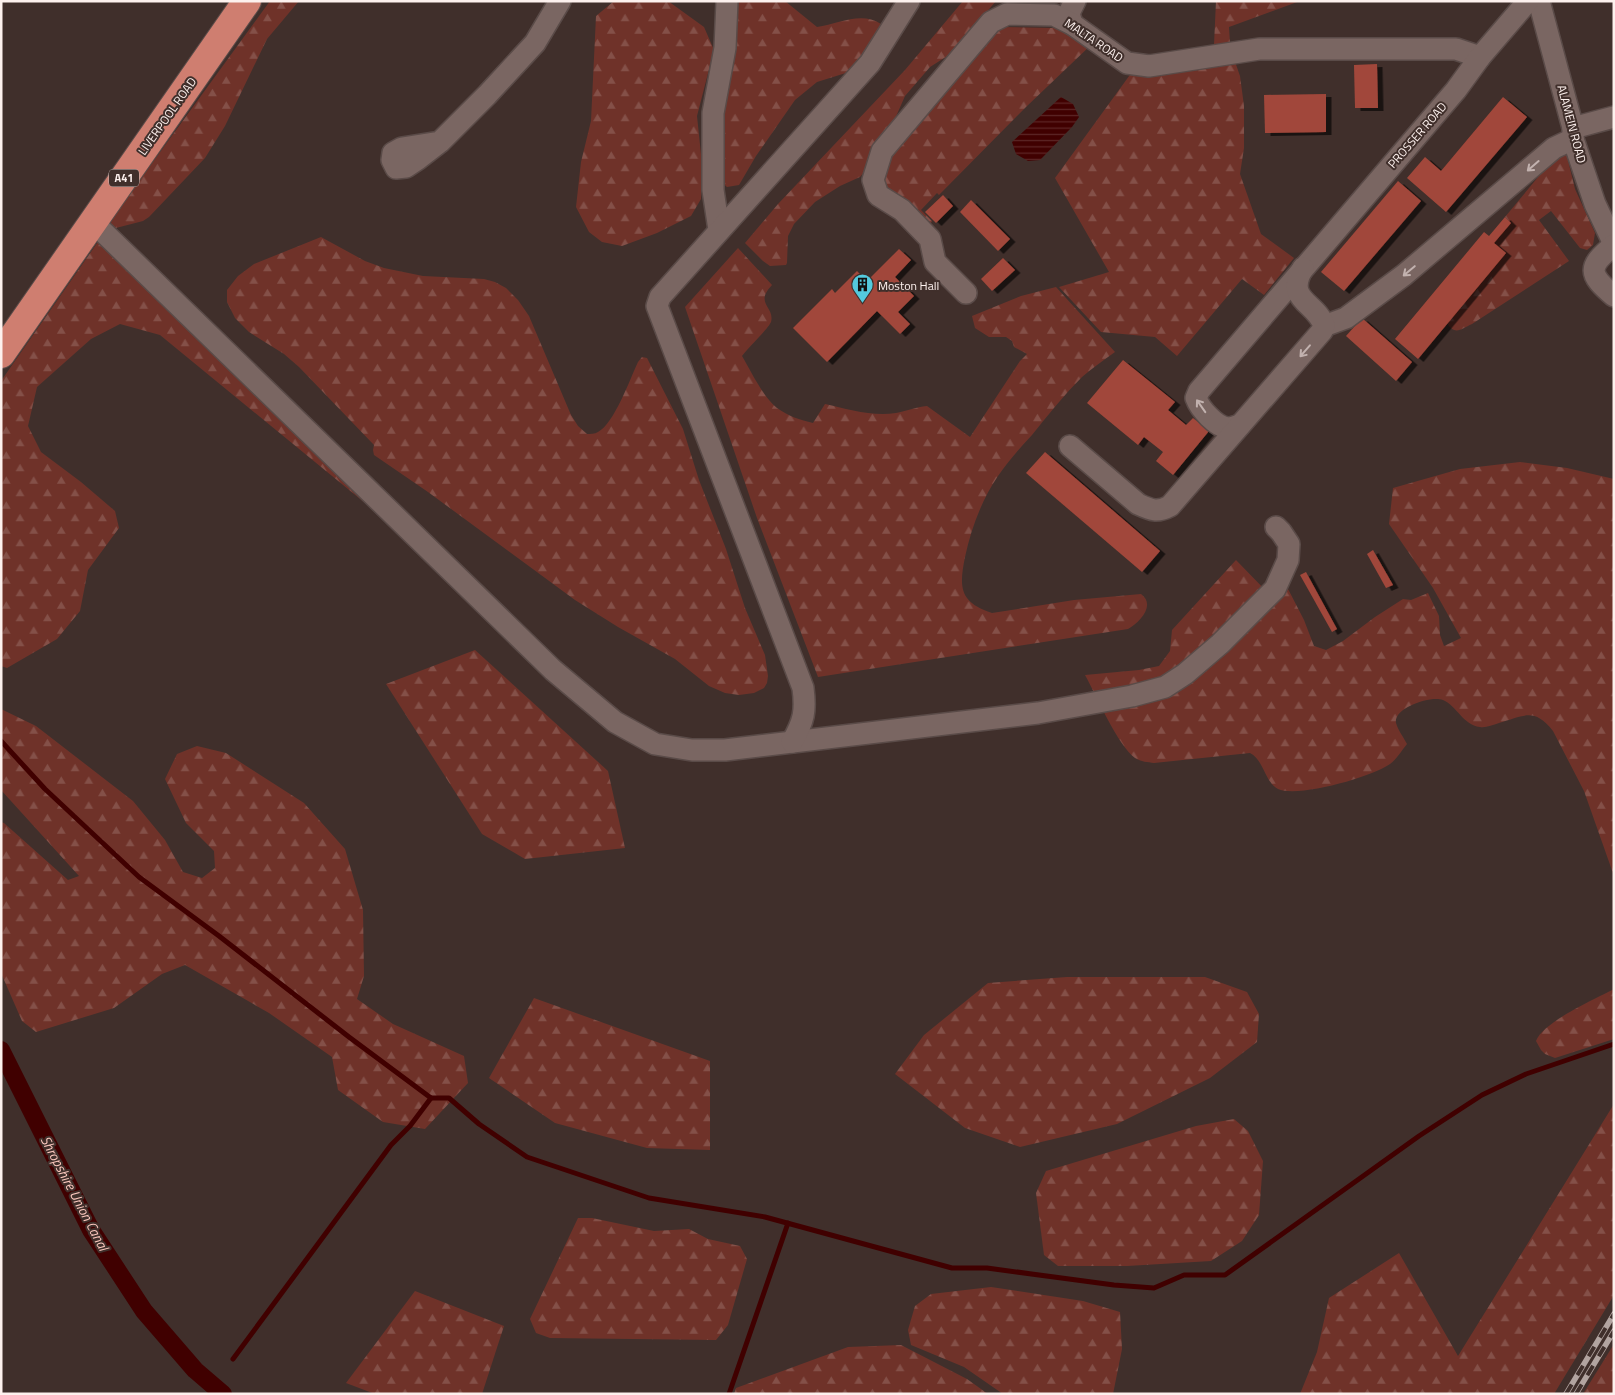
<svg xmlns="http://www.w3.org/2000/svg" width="1615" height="1395" font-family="'Titillium Web',sans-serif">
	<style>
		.forest { fill: url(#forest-firs) }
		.water { fill: url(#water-rules) }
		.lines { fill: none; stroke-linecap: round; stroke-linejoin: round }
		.stream { stroke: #400000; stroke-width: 5 }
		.canal { stroke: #400000; stroke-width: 18 }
		.building { fill: #a1473a; filter: url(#shadow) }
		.minor-casing { stroke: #5a4b48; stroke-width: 24 }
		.highway-casing { stroke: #5a4b48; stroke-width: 30 }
		.minor { stroke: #7a6662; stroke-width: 21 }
		.highway { stroke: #cf7e70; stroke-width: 28 }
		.rail-casing { stroke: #b2a4a0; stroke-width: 5.5 }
		.rail { stroke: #402f2b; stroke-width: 4; stroke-dasharray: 11; stroke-linecap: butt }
		.oneway { stroke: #c2b2af }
		.labels { text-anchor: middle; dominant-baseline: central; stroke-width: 4; stroke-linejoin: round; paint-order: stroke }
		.shield { fill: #402f2b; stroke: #c4b7b4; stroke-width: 1 }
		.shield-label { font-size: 11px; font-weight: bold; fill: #fdf1ee }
		.street-label { font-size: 12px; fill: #fdf1ee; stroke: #402f2b }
		.poi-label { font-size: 12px; fill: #fdf1ee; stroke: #402f2b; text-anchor: start }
		.water-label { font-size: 14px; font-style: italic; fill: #fcc8be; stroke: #402f2b }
	</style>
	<defs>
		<pattern id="forest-firs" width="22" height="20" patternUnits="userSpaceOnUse" patternTransform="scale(1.25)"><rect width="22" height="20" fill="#6f3229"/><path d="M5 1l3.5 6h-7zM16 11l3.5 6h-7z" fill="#845048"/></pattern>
		<pattern id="water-rules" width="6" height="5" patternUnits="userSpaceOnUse" patternTransform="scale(1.25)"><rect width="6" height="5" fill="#400000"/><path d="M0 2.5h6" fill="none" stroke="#5c2626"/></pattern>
		<filter id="shadow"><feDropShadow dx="5.5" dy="3" stdDeviation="0" flood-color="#0009"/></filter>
	</defs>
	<rect width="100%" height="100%" fill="#402f2b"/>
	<g class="forest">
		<path d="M 270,1 L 299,1 L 267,39 L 225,126 L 205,158 L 149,217 L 143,221 L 112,229 L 107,225 Z"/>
		<path d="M 614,1 L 668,1 L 704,27 L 714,50 L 697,116 L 702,164 L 701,199 L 691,216 L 657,233 L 622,246 L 602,242 L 589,232 L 576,207 L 581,162 L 591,121 L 596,16 Z"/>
		<path d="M 731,1 L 785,1 L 817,27 C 839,24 861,11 881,24 L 882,32 L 849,72 L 817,82 L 795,100 L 756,156 L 739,185 L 727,187 L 719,180 L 722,127 L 731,58 Z"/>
		<path d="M 963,1 L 996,1 L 952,53 L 930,67 L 905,96 L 894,121 L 876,144 L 865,171 L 860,177 L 840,186 L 815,202 L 794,224 L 788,236 L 787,263 L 786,265 L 770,266 L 763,261 L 745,243 L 778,204 L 905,70 Z"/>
		<path d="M 1216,1 L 1300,1 L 1229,27 L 1230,43 L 1214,45 Z"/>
		<path d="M 999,27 L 1055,28 L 1092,44 L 1026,107 L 939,195 L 937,193 L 921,210 L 932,221 L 930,225 L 884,186 L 883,165 Z"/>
		<path d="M 1233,56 L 1240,76 L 1244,106 L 1244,148 L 1240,174 L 1261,234 L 1294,258 L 1264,295 L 1242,279 L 1177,356 L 1155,337 L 1101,332 L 1059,287 L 1109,272 L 1055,178 L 1132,72 Z"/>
		<path d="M 1566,152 L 1575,189 L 1595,233 L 1593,245 L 1587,250 L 1580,248 L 1551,211 L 1539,220 L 1569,261 L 1472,324 C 1461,329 1455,336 1447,323 L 1494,243 L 1511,223 L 1505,217 L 1558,153 Z"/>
		<path d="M 321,237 L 365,261 L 384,268 L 423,276 L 484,279 L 495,282 L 506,288 L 518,300 L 529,316 L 571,415 L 578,426 L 587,434 C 590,434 595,434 598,432 C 614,424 630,379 638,362 L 642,357 L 647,358 L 683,429 L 699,480 L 726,549 L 745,608 L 765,655 L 768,676 L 767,683 L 764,688 L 754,693 L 739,695 L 725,693 L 709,686 L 675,659 L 618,627 L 575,600 L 428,492 L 374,455 L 373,450 L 374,445 L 299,367 L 284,354 L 249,332 L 235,318 L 227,302 L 227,290 L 238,276 L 254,264 Z"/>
		<path d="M 100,239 L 372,497 L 365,503 L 160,335 L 120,324 L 91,339 L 37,387 L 28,426 L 41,452 L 81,482 L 115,511 L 119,528 L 88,570 L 80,611 L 57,639 L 7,668 L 1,666 L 1,381 Z"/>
		<path d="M 738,248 L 772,285 C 754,304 775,306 771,322 C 768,329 748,348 742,356 C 751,371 763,397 777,408 C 788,416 800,420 813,423 L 825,404 C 847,409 873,417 896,413 C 906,411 916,407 927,406 L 970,437 L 1020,361 L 1027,354 L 1014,347 L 1012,341 L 1006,337 L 989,337 L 975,328 L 972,316 L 1021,296 L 1056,287 L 1115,352 C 1104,360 1092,368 1082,377 C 1064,395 1048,415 1032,435 C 1020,448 1008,461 998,476 C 982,499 971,529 965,557 C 959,587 959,602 992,613 L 1074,600 L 1141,594 C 1156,605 1140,622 1128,629 L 818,677 L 757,518 L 685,307 Z"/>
		<path d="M 1520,462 L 1567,468 L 1614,479 L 1614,876 L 1584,791 L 1553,731 C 1534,707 1524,716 1499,723 C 1492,725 1486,728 1480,727 C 1463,725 1457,706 1443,700 C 1431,695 1393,708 1396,723 C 1398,730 1404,738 1407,744 C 1402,750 1396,760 1390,764 C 1372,777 1298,798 1278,789 C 1264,781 1264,760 1250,753 L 1154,763 C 1148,762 1141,762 1135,758 C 1118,746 1096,695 1085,675 L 1139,670 L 1159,666 L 1170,651 L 1172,630 L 1236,560 L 1269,594 L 1287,587 L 1304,620 L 1314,646 L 1326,650 L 1343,641 L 1375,617 L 1403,599 L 1411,600 L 1428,593 L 1439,616 L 1440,635 L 1444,646 L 1461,638 L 1433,588 L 1389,524 L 1393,488 L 1460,469 Z"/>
		<path d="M 475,650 L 608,771 L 625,848 L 525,859 L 482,834 L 386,684 Z"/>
		<path d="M 1,709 L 36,726 L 133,801 L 165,840 L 183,872 L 202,878 L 215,868 L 214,851 L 186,823 L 165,779 L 177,754 L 197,746 L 226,753 L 304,803 L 345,849 L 363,910 L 364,976 L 357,999 L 393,1024 L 464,1056 L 468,1083 L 425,1129 L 383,1122 L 338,1090 L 332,1057 L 269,1013 L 185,965 L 162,974 L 114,1008 L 36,1032 L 22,1021 L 1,973 L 1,822 L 4,823 L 68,880 L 79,876 L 1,790 Z"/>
		<path d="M 1067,977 L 1205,977 L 1247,992 L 1259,1014 L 1257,1042 L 1210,1078 L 1117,1124 L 1020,1147 L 965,1128 L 895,1074 L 924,1035 L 988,983 Z"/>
		<path d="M 1614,989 L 1614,1039 L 1555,1058 L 1545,1054 L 1541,1050 L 1536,1041 C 1543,1022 1595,999 1614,989 Z"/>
		<path d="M 534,998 L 710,1061 L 710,1150 L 647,1148 L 555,1123 L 489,1078 Z"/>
		<path d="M 1614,1104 L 1614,1295 L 1554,1394 L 1300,1394 L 1317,1352 L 1329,1298 L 1399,1253 L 1458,1356 Z"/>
		<path d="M 1234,1119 L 1248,1131 L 1263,1161 L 1259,1215 L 1242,1241 L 1211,1261 L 1127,1266 L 1058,1266 L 1044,1255 L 1036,1193 L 1046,1171 L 1196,1126 Z"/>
		<path d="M 578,1218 L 592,1218 L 654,1231 L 689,1229 L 708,1239 L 740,1246 L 747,1259 L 728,1325 L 716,1340 L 550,1338 L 536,1333 L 530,1319 Z"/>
		<path d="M 991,1287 L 1083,1301 L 1120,1312 L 1122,1349 L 1113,1394 L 1003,1394 L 964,1367 L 911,1345 L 908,1330 L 915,1306 L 931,1294 Z"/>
		<path d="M 415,1291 L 504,1326 L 482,1394 L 375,1394 L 346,1383 Z"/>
		<path d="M 1614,1344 L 1614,1394 L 1583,1394 Z"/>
		<path d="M 901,1345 L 967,1379 L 988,1394 L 734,1394 L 736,1388 L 848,1347 Z"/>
	</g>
	<path class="water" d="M 1061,97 L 1073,104 L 1079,117 L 1072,127 L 1040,160 L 1028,161 L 1016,154 L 1012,142 Z"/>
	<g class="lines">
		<g class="stream">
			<path d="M 1,741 L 45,789 L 139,877 L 219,936 L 349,1037 L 431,1098 L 449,1098 L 479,1124 L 527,1157 L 649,1198 L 765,1217 L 952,1268 L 987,1268 L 1114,1285 L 1154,1288 L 1184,1275 L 1225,1275 L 1419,1136 L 1482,1095 L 1526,1074 L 1614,1044"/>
			<path d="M 233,1359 L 391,1145 L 410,1126 L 431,1098"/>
			<path d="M 729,1394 L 788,1223"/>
		</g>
		<path class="canal" d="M 1,1050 L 91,1230 L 144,1311 L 195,1370 L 223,1394"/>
	</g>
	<g class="building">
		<path d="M 1377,64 L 1378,108 L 1355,108 L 1354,65 Z"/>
		<path d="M 1326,94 L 1326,132 L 1265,133 L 1264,95 Z"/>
		<path d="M 1503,97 L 1527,117 L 1446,212 L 1407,178 L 1425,157 L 1441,171 Z"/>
		<path d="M 1398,181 L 1421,201 L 1344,291 L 1321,272 Z"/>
		<path d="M 943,195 L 953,206 L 936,223 L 925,212 Z"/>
		<path d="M 971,200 L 1010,239 L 998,251 L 960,212 Z"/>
		<path d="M 1505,217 L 1511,223 L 1494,243 L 1506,253 L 1418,359 L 1395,339 L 1484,232 L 1489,236 Z"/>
		<path d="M 899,249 L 911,260 L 895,277 L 914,296 L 898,312 L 910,324 L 900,334 L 877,311 L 827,362 L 793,328 L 832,289 L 835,293 L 857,271 L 867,281 Z"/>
		<path d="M 1003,258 L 1015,270 L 992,291 L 981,279 Z"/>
		<path d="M 1362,318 L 1412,362 L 1396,381 L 1346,336 Z"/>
		<path d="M 1123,360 L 1175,402 L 1168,410 L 1186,425 L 1193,418 L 1209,431 L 1173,475 L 1156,461 L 1163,452 L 1144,437 L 1138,445 L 1087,403 Z"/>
		<path d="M 1045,452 L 1160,551 L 1142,572 L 1026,473 Z"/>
		<path d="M 1373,550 L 1393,585 L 1386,588 L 1367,554 Z"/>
		<path d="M 1306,572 L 1337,629 L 1332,632 L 1300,575 Z"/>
	</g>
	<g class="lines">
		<defs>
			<g id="minor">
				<path d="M 1539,1 L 1573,128 L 1573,139 L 1595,204 L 1614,244"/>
				<path d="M 1072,24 L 1069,13 L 1075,1"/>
				<path d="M 1573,128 L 1614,117"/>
				<path d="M 440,142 L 402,148 L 393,153 L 392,160 L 396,168 L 406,167 L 418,159 L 440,142 L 487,95 L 535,43 L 560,1"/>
				<path d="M 93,222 L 553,670 L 615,722 L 655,744 L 692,750 L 725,750 L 1038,713 L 1132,696 L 1165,687 L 1185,674 L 1220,644 L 1275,589 L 1288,560 L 1289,544 L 1281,532 L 1276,527"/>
				<path d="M 719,230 L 713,190 L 713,113 L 725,48 L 727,1"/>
				<path d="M 1614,245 C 1587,267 1588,274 1614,296"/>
				<path d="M 966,293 L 935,262 L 930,239 L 902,210 L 878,195 L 873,180 L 882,151 L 991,22 L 1007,14 L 1054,15 L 1072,24 L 1127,63 L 1149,66 L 1259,49 L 1456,49 L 1480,57"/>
				<path d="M 1324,326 L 1346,318 L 1404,275 L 1554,148 L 1573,139"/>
				<path d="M 1240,425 C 1237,426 1232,428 1228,428 C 1216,427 1200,409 1196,398 L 1199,391 L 1456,90 L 1480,57 L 1528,1"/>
				<path d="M 1070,446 L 1138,504 C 1151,510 1157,513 1170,506 L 1322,331 L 1324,326 C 1317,302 1284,301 1303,268"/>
				<path d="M 792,742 C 804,721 806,711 803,688 L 657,306 L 660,297 L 870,63 L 909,1"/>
			</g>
			<path id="highway" d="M 1,354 L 247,1"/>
		</defs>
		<use href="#minor" class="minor-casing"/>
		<use href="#highway" class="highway-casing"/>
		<use href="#minor" class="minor"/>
		<use href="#highway" class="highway"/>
		<defs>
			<g id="rail">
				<path d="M 1566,1394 L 1614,1314"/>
				<path d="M 1576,1394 L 1614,1331"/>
			</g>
		</defs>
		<use href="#rail" class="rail-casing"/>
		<use href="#rail" class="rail"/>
	</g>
	<defs><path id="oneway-shaft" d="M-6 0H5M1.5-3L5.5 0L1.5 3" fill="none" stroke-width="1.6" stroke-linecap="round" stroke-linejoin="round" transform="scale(1.25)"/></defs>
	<g class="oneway">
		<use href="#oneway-shaft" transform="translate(1533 166) rotate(139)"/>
		<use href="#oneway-shaft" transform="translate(1409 271) rotate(140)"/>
		<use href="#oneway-shaft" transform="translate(1305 351) rotate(131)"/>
		<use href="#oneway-shaft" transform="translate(1201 406) rotate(-125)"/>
	</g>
	<defs>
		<symbol id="building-pin" viewBox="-11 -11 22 30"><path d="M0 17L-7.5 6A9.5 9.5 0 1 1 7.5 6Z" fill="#54cade" stroke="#402f2b"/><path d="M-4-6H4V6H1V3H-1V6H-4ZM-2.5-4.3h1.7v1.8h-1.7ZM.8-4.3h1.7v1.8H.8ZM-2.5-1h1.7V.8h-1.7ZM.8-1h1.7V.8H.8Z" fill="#111"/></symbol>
	</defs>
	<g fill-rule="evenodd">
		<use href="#building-pin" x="850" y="272" width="25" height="34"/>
	</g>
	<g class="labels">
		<rect class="shield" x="109" y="169.5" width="30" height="17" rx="4"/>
		<g class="shield-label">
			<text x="124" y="178">A41</text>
		</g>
		<g class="street-label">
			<text transform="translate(1094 40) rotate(34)">MALTA ROAD</text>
			<text transform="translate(167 116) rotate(-55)">LIVERPOOL ROAD</text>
			<text transform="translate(1572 124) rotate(75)">ALAMEIN ROAD</text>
			<text transform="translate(1417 135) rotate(-49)">PROSSER ROAD</text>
		</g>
		<g class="poi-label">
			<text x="878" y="285">Moston Hall</text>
		</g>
		<g class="water-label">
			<text transform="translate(75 1193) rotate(62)">Shropshire Union Canal</text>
		</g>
	</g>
	<rect width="1615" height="1395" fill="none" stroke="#fdf1ee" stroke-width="5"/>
</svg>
